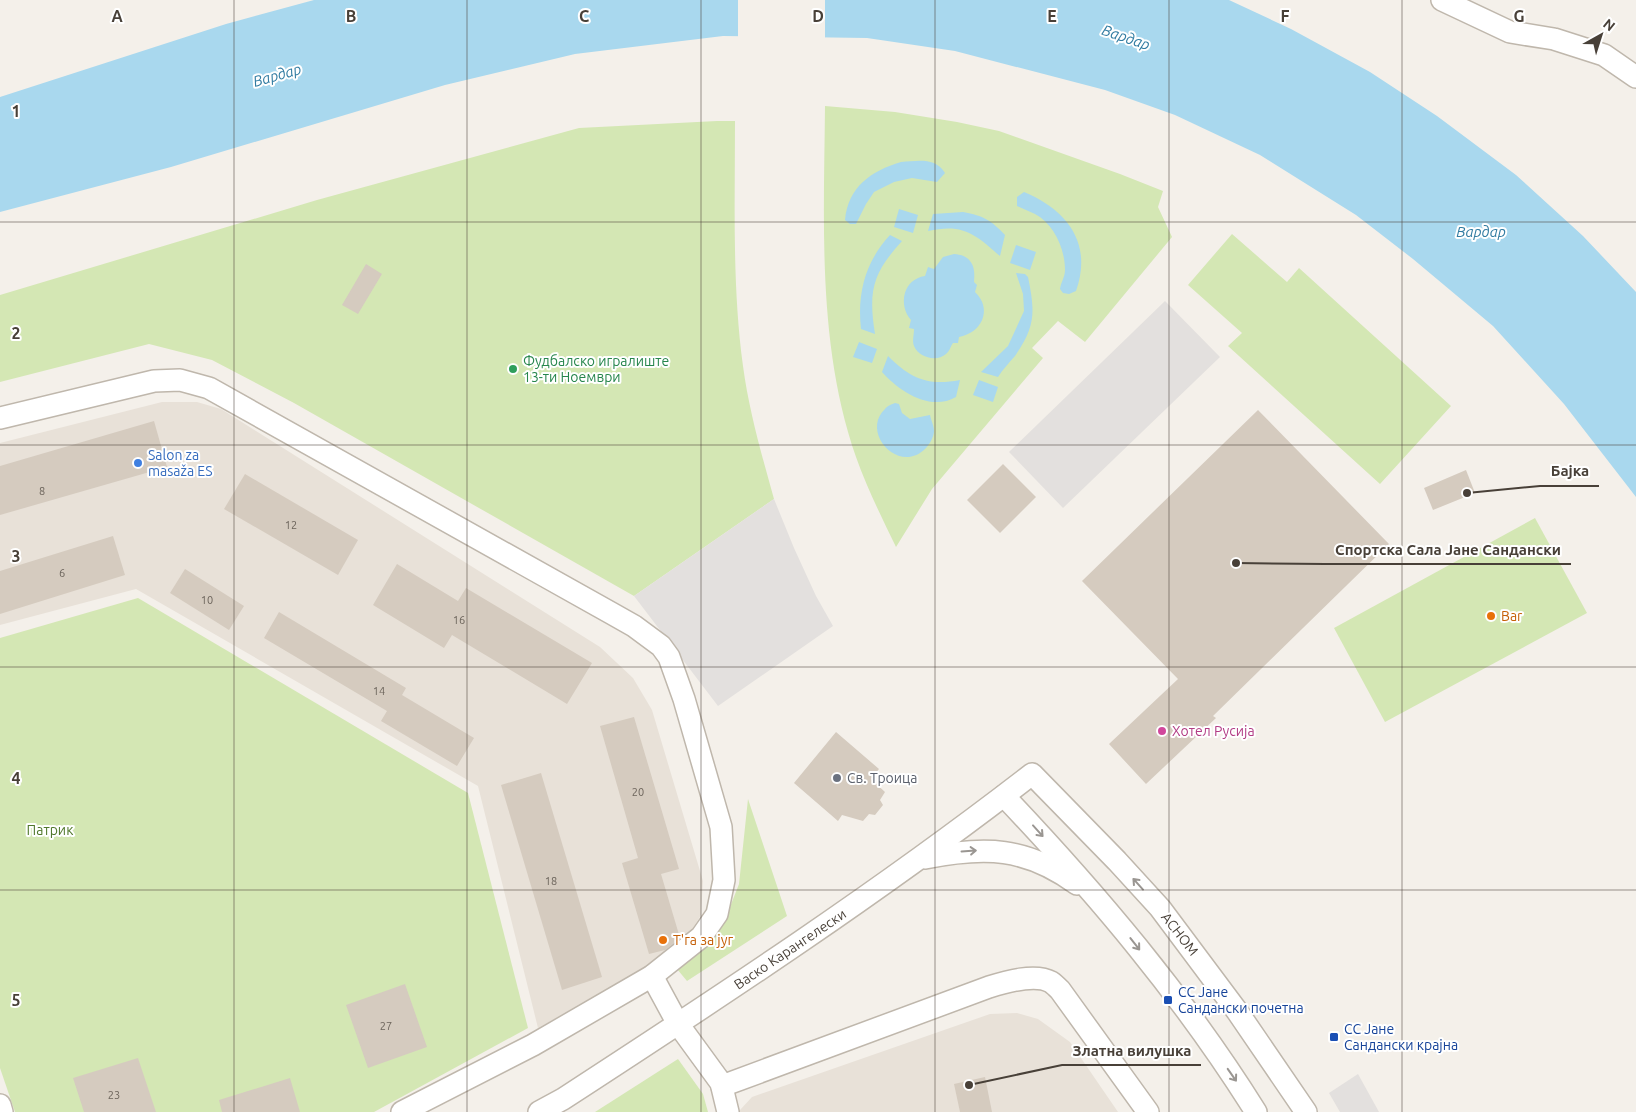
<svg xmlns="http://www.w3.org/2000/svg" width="1636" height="1112" font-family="Ubuntu,sans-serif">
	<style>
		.residential { fill: #e8e1d8 }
		.green { fill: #d4e7b4 }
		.parking { fill: #e3e0de }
		.water { fill: #a9d8ee }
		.pier { fill: #f4f0ea }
		.building { fill: #d5cbbf }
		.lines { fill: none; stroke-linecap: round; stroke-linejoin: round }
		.minor-casing { stroke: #bfb7ac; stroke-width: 24 }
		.minor { stroke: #fff; stroke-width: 21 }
		.oneway { stroke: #9a9692 }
		.grid { fill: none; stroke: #484038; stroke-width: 1; stroke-opacity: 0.55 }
		.leisure-dot { fill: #2e9e5b; stroke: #fff; stroke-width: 2 }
		.shop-dot { fill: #3f7fe0; stroke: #fff; stroke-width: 2 }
		.food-dot { fill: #e8710a; stroke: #fff; stroke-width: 2 }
		.hotel-dot { fill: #d1479c; stroke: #fff; stroke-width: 2 }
		.worship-dot { fill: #6b7280; stroke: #fff; stroke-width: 2 }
		.transit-dot { fill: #1a4fb4; stroke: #fff; stroke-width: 2 }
		.labels { text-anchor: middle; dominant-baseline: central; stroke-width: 4; stroke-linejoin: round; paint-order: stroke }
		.number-label { font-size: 11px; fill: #6b635a }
		.leisure-label { font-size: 14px; fill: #27864d; stroke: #fff; text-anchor: start }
		.shop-label { font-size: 14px; fill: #366cbe; stroke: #fff; text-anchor: start }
		.food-label { font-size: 14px; fill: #c56008; stroke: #fff; text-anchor: start }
		.hotel-label { font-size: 14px; fill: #b23c85; stroke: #fff; text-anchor: start }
		.worship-label { font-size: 14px; fill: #5b616d; stroke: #fff; text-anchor: start }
		.park-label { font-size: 14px; fill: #50782c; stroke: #fff }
		.street-label { font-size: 14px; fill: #484038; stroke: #fff }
		.transit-label { font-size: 14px; fill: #164399; stroke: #fff; text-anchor: start }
		.water-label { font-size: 15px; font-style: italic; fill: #307ba1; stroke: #fff }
		.grid-label { font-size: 16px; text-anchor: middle; font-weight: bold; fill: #484038; stroke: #fff; stroke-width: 4; stroke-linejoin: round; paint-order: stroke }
		.leader { fill: none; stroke: #484038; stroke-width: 2 }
		.callout-dot { fill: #484038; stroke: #fff; stroke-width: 2 }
		.callout-label { font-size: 15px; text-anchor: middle; font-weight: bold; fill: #484038; stroke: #fff; stroke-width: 4; stroke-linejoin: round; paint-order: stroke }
	</style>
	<rect width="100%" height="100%" fill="#f4f0ea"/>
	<g class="residential">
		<path d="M 162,402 L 197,402 L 221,409 L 600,647 L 633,678 L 652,710 L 703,881 L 701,915 L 691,931 L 668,957 L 538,1028 L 478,786 L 136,589 L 0,625 L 0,443 Z"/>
		<path d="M 1017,1013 L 1038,1019 L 1070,1042 L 1118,1112 L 734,1112 L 740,1110 L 752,1097 L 990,1014 Z"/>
	</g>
	<g class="green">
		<path d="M 825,106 L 895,112 L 957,122 L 999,131 L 1120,174 L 1163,191 L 1158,207 L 1172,237 L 1085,342 L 1058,321 L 1032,348 L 1043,358 L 932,489 L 896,547 C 882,518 867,488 856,457 C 817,345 824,223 825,106 Z"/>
		<path d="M 717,121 L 735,121 C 735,202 732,286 743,366 C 749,411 762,456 774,499 L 634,596 L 294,403 L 212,360 L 149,344 L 0,382 L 0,295 L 317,200 L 579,128 Z"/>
		<path d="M 1232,234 L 1287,282 L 1299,268 L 1451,406 L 1380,484 L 1228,346 L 1242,333 L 1188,285 Z"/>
		<path d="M 1535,518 L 1587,613 L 1385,722 L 1334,628 Z"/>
		<path d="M 138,598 L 468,793 L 528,1028 L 374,1112 L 15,1112 L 0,1068 L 0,638 Z"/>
		<path d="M 748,799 L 787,916 L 687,981 L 677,969 L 723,925 L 739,884 Z"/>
		<path d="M 678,1059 L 703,1094 L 708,1112 L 595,1112 Z"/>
	</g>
	<g class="parking">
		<path d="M 1165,301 L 1220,357 L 1063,508 L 1009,452 Z"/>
		<path d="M 774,499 L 794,548 L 816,596 L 833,626 L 718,706 L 634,596 Z"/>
		<path d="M 1358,1074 L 1379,1112 L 1340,1112 L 1329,1093 Z"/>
	</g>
	<g class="water">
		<path d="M 314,0 L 1229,0 L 1291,29 L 1370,72 L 1437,116 L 1516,175 L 1583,236 L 1636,292 L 1636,497 L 1564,404 L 1493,326 L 1413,259 L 1356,215 L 1260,155 L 1175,115 L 1105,90 L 955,51 L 867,38 L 723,36 L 575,54 L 445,85 L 171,167 L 0,212 L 0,97 L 226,24 Z"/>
		<path d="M 901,162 C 918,161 935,157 945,173 L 937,182 L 912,178 L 894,182 L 874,192 L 866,204 L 856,224 L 850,224 L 845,220 C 848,187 871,171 901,162 Z"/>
		<path d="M 1024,192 C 1067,210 1093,243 1076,291 L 1069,294 L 1063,293 L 1060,289 C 1061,282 1065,277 1065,270 C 1065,249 1054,224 1035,214 C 1029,211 1023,209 1017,206 L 1017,197 Z"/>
		<path d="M 899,209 L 918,215 L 913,233 L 894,227 Z"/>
		<path d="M 963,212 C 984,216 991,220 1005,235 L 1000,256 C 975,234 963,223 928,231 L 933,214 Z"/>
		<path d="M 890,235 L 902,241 C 873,273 868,290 875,334 L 861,329 C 857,294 865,262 890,235 Z"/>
		<path d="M 1016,245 L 1036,252 L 1030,270 L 1010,263 Z"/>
		<path d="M 954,254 C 971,255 976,266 974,282 L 977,285 L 975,292 C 993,309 982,333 959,337 L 958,343 L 953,343 C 950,347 950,351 946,354 C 937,362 919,358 914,346 C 912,341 914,335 914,329 L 909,328 L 911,320 C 898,305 903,279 925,276 L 928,267 L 934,269 L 943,257 Z"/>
		<path d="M 1016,273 L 1025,274 L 1028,277 C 1035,311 1036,326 1015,356 C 1009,363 1003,369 998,377 L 981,372 L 1008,346 L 1024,311 L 1023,294 Z"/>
		<path d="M 859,342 L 877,349 L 872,363 L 853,357 Z"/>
		<path d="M 888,356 C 911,379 928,386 960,380 L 956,397 C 930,412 899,391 882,372 Z"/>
		<path d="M 979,380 L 998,387 L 993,402 L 973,395 Z"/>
		<path d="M 895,403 L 899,404 L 902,413 L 910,419 L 930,415 C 931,420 934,426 934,431 C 934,436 930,444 926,448 C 899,476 860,432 885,409 C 887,406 892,404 895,403 Z"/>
	</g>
	<path class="pier" d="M 738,0 L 825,0 L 825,40 L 738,39 Z"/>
	<g class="building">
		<path d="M 366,264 L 382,274 L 358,314 L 342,305 Z"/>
		<path d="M 1258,410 L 1389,544 L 1213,716 L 1216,718 L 1146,784 L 1109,744 L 1178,679 L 1082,581 Z"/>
		<path d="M 154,421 L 167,467 L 0,515 L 0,466 Z"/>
		<path d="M 1003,464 L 1036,497 L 1000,533 L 967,500 Z"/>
		<path d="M 1466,470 L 1475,493 L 1433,510 L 1424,488 Z"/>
		<path d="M 245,474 L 358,540 L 338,575 L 224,509 Z"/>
		<path d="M 113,536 L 125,575 L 0,614 L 0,571 Z"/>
		<path d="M 397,564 L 458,601 L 466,588 L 592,663 L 567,704 L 452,635 L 444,648 L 373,605 Z"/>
		<path d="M 185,569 L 244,606 L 229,630 L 170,593 Z"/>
		<path d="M 279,612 L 406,688 L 402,695 L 474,738 L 457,766 L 381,721 L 387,711 L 264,638 Z"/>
		<path d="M 634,717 L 679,869 L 661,874 L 680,938 L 665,950 L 649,954 L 622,863 L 638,858 L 600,726 Z"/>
		<path d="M 836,732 L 879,769 L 871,779 L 885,792 L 880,800 L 883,805 L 875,815 L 869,814 L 863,821 L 842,815 L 838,821 L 794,783 Z"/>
		<path d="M 541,773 L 602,977 L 562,990 L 501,785 Z"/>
		<path d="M 405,984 L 427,1047 L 368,1068 L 346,1005 Z"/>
		<path d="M 138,1058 L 156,1112 L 84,1112 L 73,1078 Z"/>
		<path d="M 985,1077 L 992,1112 L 960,1112 L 954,1084 Z"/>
		<path d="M 290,1078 L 300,1112 L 222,1112 L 219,1100 Z"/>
	</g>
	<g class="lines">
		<defs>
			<g id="minor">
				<path d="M 1442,0 L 1510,32 L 1554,39 L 1604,55 L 1636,77"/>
				<path d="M 0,418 L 154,381 L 180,380 L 209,388 L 611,613 L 634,626 L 661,646 L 669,657 L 684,699 L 721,827 L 724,880 L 717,914 L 701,937 L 652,976 L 533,1045 L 402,1112"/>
				<path d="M 1004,796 C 1097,894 1184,997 1256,1112"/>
				<path d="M 925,858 C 985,846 1026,847 1077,884"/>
				<path d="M 652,976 L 678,1024 L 721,1083 L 728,1112"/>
				<path d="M 722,1086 L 989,987 C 1005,982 1035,973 1051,982 C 1054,984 1057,987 1060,990 L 1148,1112"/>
				<path d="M 0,1105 L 2,1112"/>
				<path d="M 539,1112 L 563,1099 C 723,995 881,891 1032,774 L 1117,861 L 1160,908 L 1237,1011 L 1306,1112"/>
			</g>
		</defs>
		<use href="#minor" class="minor-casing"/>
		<use href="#minor" class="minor"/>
	</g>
	<defs><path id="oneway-shaft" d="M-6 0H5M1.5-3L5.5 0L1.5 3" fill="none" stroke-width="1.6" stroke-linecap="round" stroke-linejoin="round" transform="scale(1.25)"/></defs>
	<g class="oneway">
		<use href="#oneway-shaft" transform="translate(1038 831) rotate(48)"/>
		<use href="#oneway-shaft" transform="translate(969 851) rotate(-4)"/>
		<use href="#oneway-shaft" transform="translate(1138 884) rotate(-132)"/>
		<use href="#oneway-shaft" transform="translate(1135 944) rotate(52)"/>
		<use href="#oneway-shaft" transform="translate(1232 1075) rotate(55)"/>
	</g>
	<path class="grid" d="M 234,0 L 234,1112M 467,0 L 467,1112M 701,0 L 701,1112M 935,0 L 935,1112M 1169,0 L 1169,1112M 1402,0 L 1402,1112M 0,222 L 1636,222M 0,445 L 1636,445M 0,667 L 1636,667M 0,890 L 1636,890"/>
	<circle class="leisure-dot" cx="513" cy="369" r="5"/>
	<circle class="shop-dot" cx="138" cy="463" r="5"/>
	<g class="food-dot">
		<circle cx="1491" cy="616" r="5"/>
		<circle cx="663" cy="940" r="5"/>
	</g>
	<circle class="hotel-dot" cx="1162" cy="731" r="5"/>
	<circle class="worship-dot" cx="837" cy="778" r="5"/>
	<g class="transit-dot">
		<rect x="1163" y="995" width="10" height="10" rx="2.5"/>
		<rect x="1329" y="1032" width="10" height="10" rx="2.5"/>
	</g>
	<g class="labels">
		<g class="number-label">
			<text x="42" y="491">8</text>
			<text x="291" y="525">12</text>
			<text x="62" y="573">6</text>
			<text x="207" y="600">10</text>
			<text x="459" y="620">16</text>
			<text x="379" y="691">14</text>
			<text x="638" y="792">20</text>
			<text x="551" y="881">18</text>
			<text x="386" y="1026">27</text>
			<text x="114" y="1095">23</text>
		</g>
		<g class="leisure-label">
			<text x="523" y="361">Фудбалско игралиште<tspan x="523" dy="16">13-ти Ноември</tspan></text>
		</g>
		<g class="shop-label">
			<text x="148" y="455">Salon za<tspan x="148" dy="16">masaža ES</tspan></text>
		</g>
		<g class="food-label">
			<text x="1501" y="616">Bar</text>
			<text x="673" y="940">Т'га за југ</text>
		</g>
		<g class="hotel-label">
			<text x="1172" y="731">Хотел Русија</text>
		</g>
		<g class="worship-label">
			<text x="847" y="778">Св. Троица</text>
		</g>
		<g class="park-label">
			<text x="50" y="830">Патрик</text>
		</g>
		<g class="street-label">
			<text transform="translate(1180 934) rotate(52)">АСНОМ</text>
			<text transform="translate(790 949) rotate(-34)">Васко Карангелески</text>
		</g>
		<g class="transit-label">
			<text x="1178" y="992">СС Јане<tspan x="1178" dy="16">Сандански почетна</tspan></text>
			<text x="1344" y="1029">СС Јане<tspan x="1344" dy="16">Сандански крајна</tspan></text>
		</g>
		<g class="water-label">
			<text transform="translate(1126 37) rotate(19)">Вардар</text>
			<text transform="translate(277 75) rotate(-16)">Вардар</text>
			<text x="1481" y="231">Вардар</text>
		</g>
	</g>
	<g class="grid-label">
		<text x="117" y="22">A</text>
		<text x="351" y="22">B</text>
		<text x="584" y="22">C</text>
		<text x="818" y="22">D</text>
		<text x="1052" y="22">E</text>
		<text x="1285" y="22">F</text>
		<text x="1519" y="22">G</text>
		<text x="16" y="117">1</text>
		<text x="16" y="339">2</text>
		<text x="16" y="562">3</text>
		<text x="16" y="784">4</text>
		<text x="16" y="1006">5</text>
	</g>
	<path class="leader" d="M1467 493L1540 486H1599M1236 563L1325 564H1571M969 1085L1062 1065H1201"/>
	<g class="callout-dot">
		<circle cx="1467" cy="493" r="5"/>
		<circle cx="1236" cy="563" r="5"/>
		<circle cx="969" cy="1085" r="5"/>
	</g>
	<g class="callout-label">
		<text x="1570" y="476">Бајка</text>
		<text x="1448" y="555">Спортска Сала Јане Сандански</text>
		<text x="1132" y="1056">Златна вилушка</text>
	</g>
	<g transform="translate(1601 35) rotate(39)" stroke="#ffffff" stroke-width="4" paint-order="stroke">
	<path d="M0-4L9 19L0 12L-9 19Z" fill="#484038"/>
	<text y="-8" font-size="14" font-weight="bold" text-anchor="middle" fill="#484038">N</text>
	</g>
</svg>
